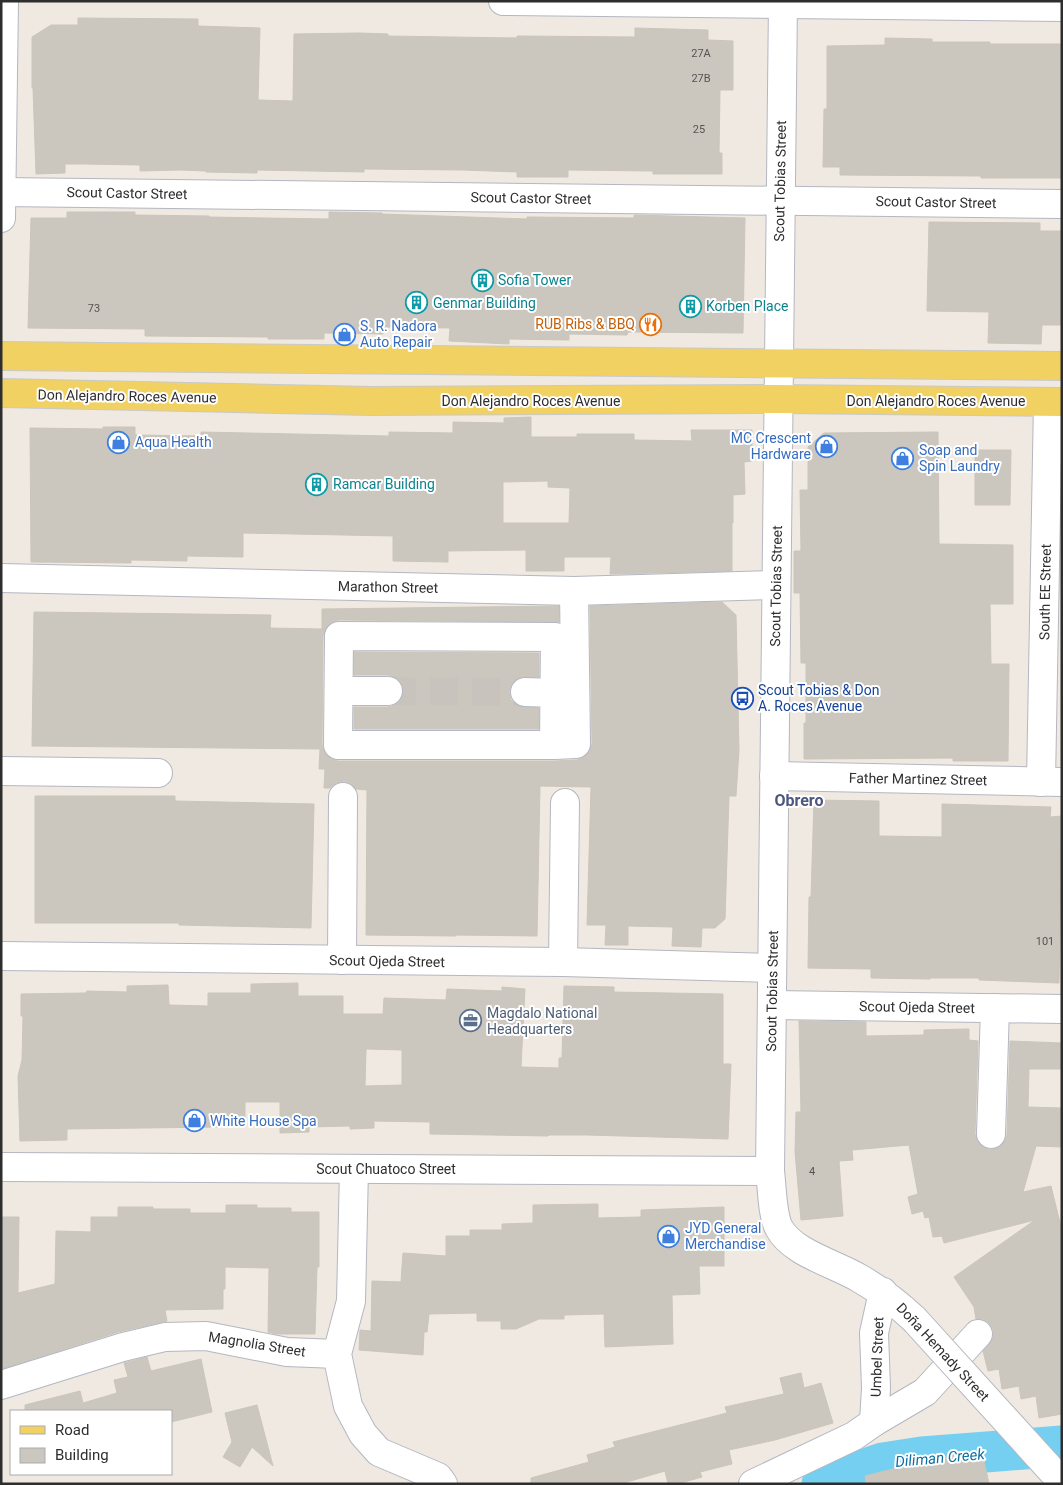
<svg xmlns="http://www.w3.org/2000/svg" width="1063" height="1485" font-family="Roboto,sans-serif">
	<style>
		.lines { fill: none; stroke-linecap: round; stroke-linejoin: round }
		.river { stroke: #75cff0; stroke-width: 41 }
		.building { fill: #cbc7bf; stroke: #cbc5ba; fill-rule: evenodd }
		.minor-tunnel { stroke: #c8c4bd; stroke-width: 28; stroke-dasharray: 28 14; stroke-linecap: butt }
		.minor-casing { stroke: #b4b7c1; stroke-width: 30 }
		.major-casing { stroke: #c9c9c9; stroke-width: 30 }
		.minor { stroke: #fff; stroke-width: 28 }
		.major { stroke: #f2d163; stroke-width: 28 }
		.minor-bridge-casing { stroke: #b4b7c1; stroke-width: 30; stroke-linecap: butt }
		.minor-bridge { stroke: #fff; stroke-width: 28 }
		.labels { text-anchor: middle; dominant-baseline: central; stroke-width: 4; stroke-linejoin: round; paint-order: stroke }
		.number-label { font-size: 11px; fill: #555452 }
		.street-label { font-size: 14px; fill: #2e2e2e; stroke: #fff }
		.culture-label { font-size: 14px; fill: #0d838f; stroke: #fff; text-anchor: start }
		.food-label { font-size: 14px; fill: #c56008; stroke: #fff; text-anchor: end }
		.shop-label { font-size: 14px; fill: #366cbe; stroke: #fff; text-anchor: start }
		.transit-label { font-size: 14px; fill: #164399; stroke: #fff; text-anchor: start }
		.service-label { font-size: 14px; fill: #4e5e75; stroke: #fff; text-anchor: start }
		.water-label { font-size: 15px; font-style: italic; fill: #0d6fa3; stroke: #fff }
		.quarter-label { font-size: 16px; font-weight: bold; fill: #4d5680; stroke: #fff }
	</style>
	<rect width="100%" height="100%" fill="#efe9e1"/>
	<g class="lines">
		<path class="river" d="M 822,1484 L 883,1463 L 922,1457 L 1062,1446"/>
	</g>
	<g class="building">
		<path d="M 78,18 L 198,19 L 198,26 L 260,28 L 258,100 L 293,101 L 294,34 L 359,33 L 388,34 L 388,36 L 517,38 L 517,36 L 635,37 L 635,28 L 708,30 L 708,40 L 733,41 L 733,90 L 720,90 L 719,153 L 722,153 L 722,174 L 653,174 L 653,171 L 568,170 L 568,177 L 517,177 L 517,172 L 463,170 L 364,169 L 364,172 L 257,170 L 257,173 L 206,172 L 206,171 L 180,170 L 140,171 L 140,165 L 84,164 L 65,164 L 65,173 L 36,174 L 33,88 L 32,88 L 32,37 L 51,25 L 78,25 Z"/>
		<path d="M 885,38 L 932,39 L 932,42 L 990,42 L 990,44 L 1062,44 L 1062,178 L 981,178 L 981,176 L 840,175 L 840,167 L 823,167 L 824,109 L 827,109 L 827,46 L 885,45 Z"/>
		<path d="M 67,212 L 135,212 L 135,215 L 209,216 L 209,217 L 265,218 L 329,219 L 329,212 L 382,213 L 382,214 L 527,219 L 527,217 L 634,218 L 634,215 L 745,218 L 743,333 L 628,332 L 627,335 L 569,334 L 569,340 L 509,339 L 509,344 L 449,341 L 450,328 L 383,327 L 383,334 L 324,333 L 324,339 L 268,339 L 268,337 L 145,336 L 145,329 L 28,328 L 31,218 L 67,218 Z"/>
		<path d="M 929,222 L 1040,223 L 1040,231 L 1062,231 L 1062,325 L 1042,325 L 1041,344 L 988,343 L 989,312 L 927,311 Z"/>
		<path d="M 531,417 L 531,437 L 577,437 L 577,434 L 634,434 L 634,440 L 692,441 L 691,430 L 752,430 L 752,461 L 744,462 L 745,494 L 733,495 L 733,523 L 732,523 L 732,571 L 610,574 L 611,557 L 564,557 L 564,571 L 526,571 L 526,550 L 448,551 L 448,562 L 393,561 L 393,536 L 243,533 L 243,557 L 187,556 L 187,561 L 131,560 L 131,563 L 31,562 L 30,428 L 103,429 L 103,427 L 135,427 L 135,435 L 201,436 L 201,432 L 389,436 L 389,432 L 453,433 L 453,422 L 504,423 L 504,418 ZM 548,481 L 548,487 L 570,488 L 569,523 L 503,523 L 503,482 Z"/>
		<path d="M 938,432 L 939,544 L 1013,545 L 1013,604 L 990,604 L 991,664 L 1009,664 L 1008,761 L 953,761 L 953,758 L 804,759 L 804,723 L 806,723 L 806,663 L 801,663 L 800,593 L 794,593 L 794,551 L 801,551 L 800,490 L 808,490 L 808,447 L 824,433 Z"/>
		<path d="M 975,450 L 1011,450 L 1010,505 L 975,505 Z"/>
		<path d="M 722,602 L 736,615 L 739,751 L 736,796 L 729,796 L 725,919 L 715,928 L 702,928 L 701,947 L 672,946 L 673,927 L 628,926 L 628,945 L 605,945 L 606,925 L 587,925 L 591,787 L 540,786 L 537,936 L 456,935 L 456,936 L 366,935 L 367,790 L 356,789 L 351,784 L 344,781 L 336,783 L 330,788 L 324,788 L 325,769 L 319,769 L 320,749 L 32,746 L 34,612 L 271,615 L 270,628 L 322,629 L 322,609 L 559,606 L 559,622 L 339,620 L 332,622 L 326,628 L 323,636 L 322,745 L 325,753 L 331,759 L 338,761 L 554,761 L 577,760 L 584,757 L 589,752 L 592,744 L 590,606 Z"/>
		<path d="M 354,652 L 539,653 L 539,677 L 518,678 L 512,684 L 509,692 L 511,700 L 517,705 L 539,708 L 539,729 L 354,729 L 354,707 L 388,707 L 395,705 L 401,699 L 404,691 L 402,684 L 395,677 L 388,675 L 354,675 Z"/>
		<path d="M 35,796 L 175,796 L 175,801 L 314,804 L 311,928 L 179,925 L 179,923 L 35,923 Z"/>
		<path d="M 814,800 L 879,801 L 879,836 L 942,837 L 942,804 L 1051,807 L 1050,817 L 1062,816 L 1059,983 L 979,980 L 979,978 L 930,978 L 930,979 L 871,978 L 871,969 L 808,968 L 809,897 L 811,897 Z"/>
		<path d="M 298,983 L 298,996 L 343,996 L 343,1014 L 383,1014 L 384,998 L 446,1000 L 447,989 L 502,991 L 502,987 L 525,989 L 521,1067 L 559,1068 L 559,1058 L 562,1058 L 564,986 L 614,987 L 614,992 L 723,994 L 723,1064 L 731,1064 L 728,1139 L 587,1135 L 549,1135 L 548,1136 L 430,1134 L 430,1122 L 374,1121 L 374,1128 L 350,1129 L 350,1126 L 309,1127 L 309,1132 L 280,1133 L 280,1102 L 245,1102 L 245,1122 L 219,1122 L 219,1127 L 67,1129 L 67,1140 L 20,1141 L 18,1076 L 22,1060 L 23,1016 L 21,1016 L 21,994 L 86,993 L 87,991 L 127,992 L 127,986 L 168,985 L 169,1005 L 208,1006 L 208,993 L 251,993 L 251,984 ZM 366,1049 L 402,1050 L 402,1085 L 365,1086 Z"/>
		<path d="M 799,1021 L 866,1022 L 866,1036 L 924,1035 L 924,1030 L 969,1029 L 969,1040 L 978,1041 L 975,1134 L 978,1142 L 983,1147 L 990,1150 L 999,1147 L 1004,1142 L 1007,1135 L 1010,1041 L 1062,1043 L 1062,1069 L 1029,1069 L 1028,1107 L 1061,1108 L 1061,1147 L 1036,1146 L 1023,1192 L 1051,1186 L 1062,1231 L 1062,1414 L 1039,1418 L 1036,1396 L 1021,1399 L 1019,1386 L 1002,1389 L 999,1369 L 988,1371 L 983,1351 L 993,1338 L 993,1329 L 988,1322 L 982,1319 L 976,1319 L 974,1307 L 954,1277 L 1035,1220 L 944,1243 L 942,1236 L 933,1237 L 929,1217 L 925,1218 L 923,1211 L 912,1214 L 908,1197 L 918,1194 L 909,1145 L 852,1150 L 853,1160 L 839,1161 L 843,1216 L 801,1220 L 795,1152 L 796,1112 L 801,1112 Z"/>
		<path d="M 598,1204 L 598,1218 L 641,1217 L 641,1210 L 724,1207 L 724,1266 L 699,1266 L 700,1294 L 672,1295 L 673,1344 L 605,1347 L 604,1314 L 564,1315 L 564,1319 L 539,1319 L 516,1329 L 501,1329 L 501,1321 L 477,1321 L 477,1313 L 429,1314 L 427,1332 L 424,1332 L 423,1355 L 359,1350 L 360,1330 L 371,1331 L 372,1281 L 401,1282 L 403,1253 L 446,1256 L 446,1236 L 470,1236 L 470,1230 L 502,1230 L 502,1224 L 533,1223 L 533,1205 Z"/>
		<path d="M 226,1205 L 257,1205 L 257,1208 L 291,1208 L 291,1212 L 319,1212 L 319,1267 L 317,1267 L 315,1334 L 277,1334 L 268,1332 L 269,1268 L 225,1267 L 225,1289 L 223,1289 L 223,1309 L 165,1310 L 167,1321 L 118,1332 L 1,1369 L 1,1217 L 19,1217 L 18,1293 L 55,1284 L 56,1231 L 91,1232 L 91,1217 L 118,1217 L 118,1207 L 153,1207 L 153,1209 L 190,1209 L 190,1213 L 226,1213 Z"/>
		<path d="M 147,1357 L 151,1371 L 201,1359 L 212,1412 L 171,1422 L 171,1411 L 25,1411 L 25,1405 L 80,1391 L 83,1403 L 117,1393 L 114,1380 L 128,1377 L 124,1363 Z"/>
		<path d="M 801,1373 L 804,1388 L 821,1383 L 833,1423 L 775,1440 L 729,1450 L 732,1464 L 700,1472 L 702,1477 L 677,1484 L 668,1484 L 665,1471 L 620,1484 L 531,1484 L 531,1478 L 589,1462 L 587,1455 L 615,1447 L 613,1442 L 727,1413 L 725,1407 L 784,1394 L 780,1378 Z"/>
		<path d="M 257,1405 L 273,1466 L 252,1447 L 240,1467 L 223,1457 L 232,1442 L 225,1413 Z"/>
		<path d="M 960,1455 L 961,1458 L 983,1456 L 989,1484 L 866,1484 L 865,1476 L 924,1461 Z"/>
	</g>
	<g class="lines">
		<path class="minor-tunnel" d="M 388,691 L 525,692"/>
		<defs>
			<g id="minor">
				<path d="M 503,1 L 1062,7"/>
				<path d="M 783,1 L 770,1171 C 772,1186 772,1215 779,1228 C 792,1253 836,1264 859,1278 C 880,1290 897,1303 914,1319"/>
				<path d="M 1,192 L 1062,204"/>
				<path d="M 1,218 L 4,1"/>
				<path d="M 1,578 L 574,591 L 776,585"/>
				<path d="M 339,691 L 388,691"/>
				<path d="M 525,692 L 554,693"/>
				<path d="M 554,745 L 555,637 L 339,636 L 338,745 L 554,745 L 576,744 L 574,591"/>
				<path d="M 1,771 L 158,773"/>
				<path d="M 774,776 L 1062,782"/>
				<path d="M 1041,782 L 1048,402"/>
				<path d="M 1,956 L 563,962 L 772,968"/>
				<path d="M 342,960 L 343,797"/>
				<path d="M 563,962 L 565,803"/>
				<path d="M 772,1005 L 1062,1009"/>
				<path d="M 991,1134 L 995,1008"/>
				<path d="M 1,1167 L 770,1171"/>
				<path d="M 354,1169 L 351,1301 L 337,1354 L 348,1406 L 363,1434 L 379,1452 L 438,1477 L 443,1484"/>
				<path d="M 1,1385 L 123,1347 L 165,1337 L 206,1336 L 287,1352 L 337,1354"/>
				<path d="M 874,1422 L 876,1388 L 874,1333 L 883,1292"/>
				<path d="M 753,1484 L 854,1436 L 874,1422 L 925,1392 L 978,1334"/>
			</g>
			<g id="major">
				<path d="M 1,356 L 1062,366"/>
				<path d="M 1,393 L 371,401 L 778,399 L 1062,402"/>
			</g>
		</defs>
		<use href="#minor" class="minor-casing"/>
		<use href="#major" class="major-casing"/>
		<use href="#minor" class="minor"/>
		<use href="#major" class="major"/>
		<defs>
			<path id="minor-bridge" d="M 914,1319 L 1062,1482"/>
		</defs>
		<use href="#minor-bridge" class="minor-bridge-casing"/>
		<use href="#minor-bridge" class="minor-bridge"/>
	</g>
	<defs>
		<symbol id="building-ring" viewBox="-11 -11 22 22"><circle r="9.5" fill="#fff" stroke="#0f9aa8" stroke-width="1.5"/><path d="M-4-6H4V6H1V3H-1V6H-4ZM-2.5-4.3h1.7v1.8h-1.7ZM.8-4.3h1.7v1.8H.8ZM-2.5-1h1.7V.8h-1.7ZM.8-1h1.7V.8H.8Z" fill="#0f9aa8"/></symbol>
		<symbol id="restaurant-ring" viewBox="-11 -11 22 22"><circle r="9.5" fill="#fff" stroke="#e8710a" stroke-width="1.5"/><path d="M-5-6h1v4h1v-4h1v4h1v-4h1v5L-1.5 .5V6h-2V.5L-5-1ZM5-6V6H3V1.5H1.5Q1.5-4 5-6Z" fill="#e8710a"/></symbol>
		<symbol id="shop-ring" viewBox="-11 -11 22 22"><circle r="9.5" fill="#fff" stroke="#3f7fe0" stroke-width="1.5"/><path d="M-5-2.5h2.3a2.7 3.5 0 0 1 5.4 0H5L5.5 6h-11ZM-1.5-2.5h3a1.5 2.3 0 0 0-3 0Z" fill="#3f7fe0"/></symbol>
		<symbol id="bus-ring" viewBox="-11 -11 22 22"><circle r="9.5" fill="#fff" stroke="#1a4fb4" stroke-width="1.5"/><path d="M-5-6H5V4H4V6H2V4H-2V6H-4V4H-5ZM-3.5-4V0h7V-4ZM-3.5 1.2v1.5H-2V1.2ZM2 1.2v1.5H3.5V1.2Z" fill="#1a4fb4"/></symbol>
		<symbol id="office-ring" viewBox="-11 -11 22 22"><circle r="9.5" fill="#fff" stroke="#5c6f8a" stroke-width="1.5"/><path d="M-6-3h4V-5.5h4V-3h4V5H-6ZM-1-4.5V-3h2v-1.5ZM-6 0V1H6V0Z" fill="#5c6f8a"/></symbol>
	</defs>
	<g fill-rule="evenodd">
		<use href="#building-ring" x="470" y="268" width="25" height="25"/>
		<use href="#building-ring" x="404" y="290" width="25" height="25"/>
		<use href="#building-ring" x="678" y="294" width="25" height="25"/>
		<use href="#restaurant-ring" x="638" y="312" width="25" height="25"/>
		<use href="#shop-ring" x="332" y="322" width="25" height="25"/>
		<use href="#shop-ring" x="106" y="430" width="25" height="25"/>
		<use href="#shop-ring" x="814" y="434" width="25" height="25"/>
		<use href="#shop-ring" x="890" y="446" width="25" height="25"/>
		<use href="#building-ring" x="304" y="472" width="25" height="25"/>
		<use href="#bus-ring" x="730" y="686" width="25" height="25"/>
		<use href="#office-ring" x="458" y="1008" width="25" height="25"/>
		<use href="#shop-ring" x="182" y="1108" width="25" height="25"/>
		<use href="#shop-ring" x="656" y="1224" width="25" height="25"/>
	</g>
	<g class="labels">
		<g class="number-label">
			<text x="701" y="53">27A</text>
			<text x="701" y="78">27B</text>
			<text x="699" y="129">25</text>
			<text x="94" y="308">73</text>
			<text x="1045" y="941">101</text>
			<text x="812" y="1171">4</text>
		</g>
		<g class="street-label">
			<text transform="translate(780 181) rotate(-89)">Scout Tobias Street</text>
			<text transform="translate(127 193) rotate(1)">Scout Castor Street</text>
			<text transform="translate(531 198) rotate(1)">Scout Castor Street</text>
			<text transform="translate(936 202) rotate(1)">Scout Castor Street</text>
			<text transform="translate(127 396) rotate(1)">Don Alejandro Roces Avenue</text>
			<text x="531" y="401">Don Alejandro Roces Avenue</text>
			<text x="936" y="401">Don Alejandro Roces Avenue</text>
			<text transform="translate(776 586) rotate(-89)">Scout Tobias Street</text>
			<text transform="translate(388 587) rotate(1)">Marathon Street</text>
			<text transform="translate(1045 592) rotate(-89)">South EE Street</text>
			<text transform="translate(918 779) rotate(1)">Father Martinez Street</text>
			<text transform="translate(387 961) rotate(1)">Scout Ojeda Street</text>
			<text transform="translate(772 991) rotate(-89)">Scout Tobias Street</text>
			<text transform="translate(917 1007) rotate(1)">Scout Ojeda Street</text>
			<text x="386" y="1169">Scout Chuatoco Street</text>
			<text transform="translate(257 1344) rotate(9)">Magnolia Street</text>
			<text transform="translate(943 1352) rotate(47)">Doña Hemady Street</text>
			<text transform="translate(877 1357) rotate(-88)">Umbel Street</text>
		</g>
		<g class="culture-label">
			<text x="498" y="280">Sofia Tower</text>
			<text x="433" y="303">Genmar Building</text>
			<text x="706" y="306">Korben Place</text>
			<text x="333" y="484">Ramcar Building</text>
		</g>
		<g class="food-label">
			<text x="635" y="324">RUB Ribs &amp; BBQ</text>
		</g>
		<g class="shop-label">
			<text x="360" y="326">S. R. Nadora<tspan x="360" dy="16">Auto Repair</tspan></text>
			<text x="811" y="438" text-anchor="end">MC Crescent<tspan x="811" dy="16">Hardware</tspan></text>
			<text x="135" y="442">Aqua Health</text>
			<text x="919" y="450">Soap and<tspan x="919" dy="16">Spin Laundry</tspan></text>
			<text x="210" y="1121">White House Spa</text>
			<text x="685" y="1228">JYD General<tspan x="685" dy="16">Merchandise</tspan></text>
		</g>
		<g class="transit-label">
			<text x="758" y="690">Scout Tobias &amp; Don<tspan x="758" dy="16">A. Roces Avenue</tspan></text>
		</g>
		<g class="service-label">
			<text x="487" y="1013">Magdalo National<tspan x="487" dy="16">Headquarters</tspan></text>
		</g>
		<g class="water-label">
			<text transform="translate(940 1458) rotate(-5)">Diliman Creek</text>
		</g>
		<g class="quarter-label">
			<text x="799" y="800">Obrero</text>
		</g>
	</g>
	<rect width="1063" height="1485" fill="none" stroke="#2e2e2e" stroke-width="5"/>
	<rect x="10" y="1410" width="162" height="65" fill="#ffffff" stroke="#ababab"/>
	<rect x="20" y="1426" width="25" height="8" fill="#f2d163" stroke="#ababab"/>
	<text x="55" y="1435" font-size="15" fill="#2e2e2e">Road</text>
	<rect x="20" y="1448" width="25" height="15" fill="#cbc7bf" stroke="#ababab"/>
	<text x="55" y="1460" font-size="15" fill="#2e2e2e">Building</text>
</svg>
